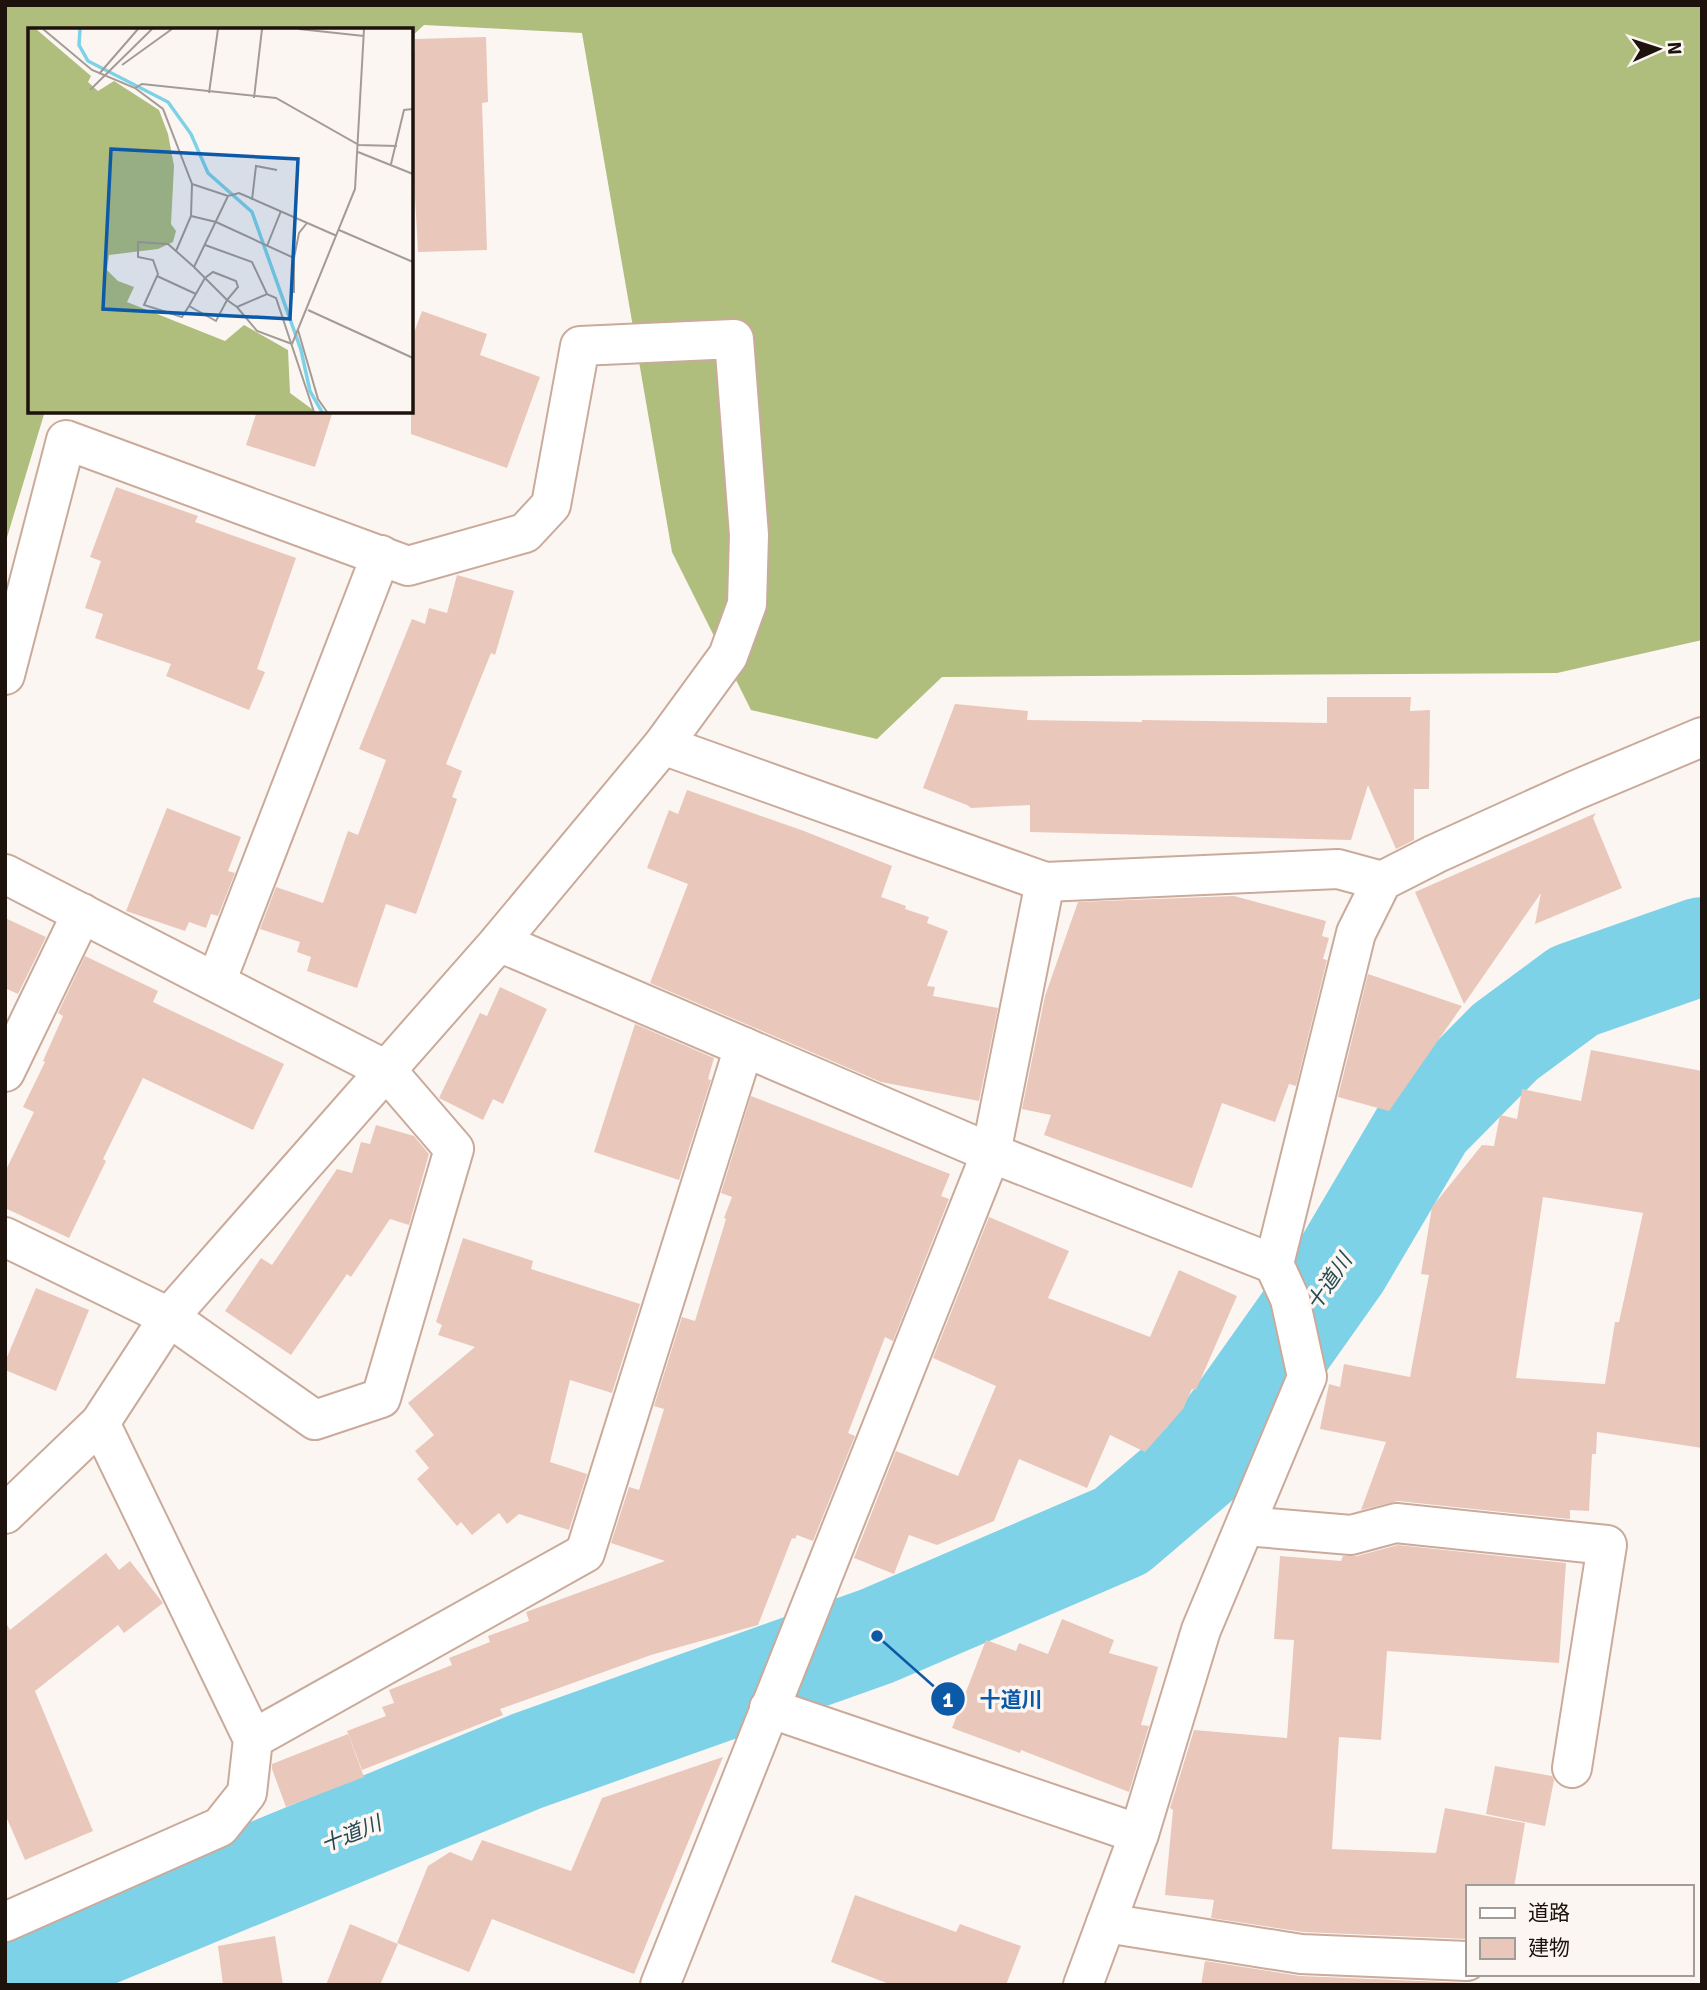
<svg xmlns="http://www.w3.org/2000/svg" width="1707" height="1990" font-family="Signika,'Noto Sans JP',sans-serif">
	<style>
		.forest { fill: #afbd7d }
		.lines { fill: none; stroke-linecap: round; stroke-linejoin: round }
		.river { stroke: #7ed2e7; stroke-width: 98 }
		.building { fill: #e9c7bb; fill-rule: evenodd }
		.minor-casing { stroke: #caab9b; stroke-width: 42 }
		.minor { stroke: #fff; stroke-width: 38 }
		.labels { text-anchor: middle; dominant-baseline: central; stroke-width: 7; stroke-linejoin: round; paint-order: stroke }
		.water-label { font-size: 21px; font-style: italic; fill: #234a54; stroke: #fcf6f2 }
		.inset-river { fill: none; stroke: #7ed2e7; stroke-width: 3.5 }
		.inset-road { fill: none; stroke: #a39b96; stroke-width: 2 }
		.view { fill: #0c59a8; fill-opacity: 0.15; stroke: #0c59a8; stroke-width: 3.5 }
		.inset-edge { fill: none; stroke: #1d120c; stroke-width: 3.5 }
		.leader { fill: none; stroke: #0c59a8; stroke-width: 2.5 }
		.callout-dot { fill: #0c59a8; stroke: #fcf6f2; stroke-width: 2.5 }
		.mark-label { font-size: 21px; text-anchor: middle; font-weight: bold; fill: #fff }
		.callout-label { font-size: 21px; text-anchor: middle; font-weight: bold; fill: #0c59a8; stroke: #fcf6f2; stroke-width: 7; stroke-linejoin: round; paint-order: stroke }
	</style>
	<rect width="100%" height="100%" fill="#fcf6f2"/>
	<path class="forest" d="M 5,5 L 1702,5 L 1702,640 L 1557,673 L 942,677 L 877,739 L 751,710 L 672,552 L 582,33 L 424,25 L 411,37 L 411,30 L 30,30 L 30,411 L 45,411 L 5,544 Z"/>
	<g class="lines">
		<path class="river" d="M 5,1976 L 527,1761 L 877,1636 L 1121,1531 L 1203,1461 L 1341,1266 L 1426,1122 L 1505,1042 L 1574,991 L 1702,946"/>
	</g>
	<g class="building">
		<path d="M 486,37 L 488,102 L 482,103 L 487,250 L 418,252 L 411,124 L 411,52 L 415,52 L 415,39 Z"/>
		<path d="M 422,311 L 487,334 L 480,355 L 540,377 L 507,468 L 411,434 L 411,341 Z"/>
		<path d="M 257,411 L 333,411 L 315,467 L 246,445 Z"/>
		<path d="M 116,487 L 198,516 L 195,522 L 296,558 L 257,669 L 265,672 L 249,710 L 166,676 L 171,664 L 95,638 L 103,614 L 85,608 L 101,561 L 90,557 Z"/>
		<path d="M 457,575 L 514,591 L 495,655 L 491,653 L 446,764 L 462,771 L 452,797 L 457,799 L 416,914 L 386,904 L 357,988 L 307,971 L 311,957 L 297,952 L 300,942 L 260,929 L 276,887 L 323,903 L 348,831 L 358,835 L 386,760 L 359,749 L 412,619 L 425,624 L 429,608 L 447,613 Z"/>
		<path d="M 1327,697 L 1411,697 L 1410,711 L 1430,710 L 1429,789 L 1414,789 L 1414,840 L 1396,849 L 1368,785 L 1351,840 L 1030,832 L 1030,805 L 971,808 L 967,805 L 923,788 L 955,704 L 1028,711 L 1027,720 L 1142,722 L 1142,720 L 1327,723 Z"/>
		<path d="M 687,790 L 804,831 L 892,866 L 881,897 L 906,906 L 905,909 L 929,917 L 927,923 L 948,931 L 927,986 L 935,987 L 933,996 L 998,1008 L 979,1101 L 881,1082 L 650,983 L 688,884 L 647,868 L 669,810 L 678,814 Z"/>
		<path d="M 167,808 L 241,837 L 228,871 L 235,873 L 218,916 L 211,914 L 206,928 L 189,922 L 185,931 L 126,911 Z"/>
		<path d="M 1596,813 L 1593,818 L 1622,888 L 1535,924 L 1541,893 L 1464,1004 L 1415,892 Z"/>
		<path d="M 1234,896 L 1326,921 L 1322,936 L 1329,938 L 1323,959 L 1327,960 L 1296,1086 L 1289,1084 L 1275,1122 L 1222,1103 L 1192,1188 L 1044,1135 L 1051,1115 L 1022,1109 L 1045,996 L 1078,902 Z"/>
		<path d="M 5,918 L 46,937 L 18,994 L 5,988 Z"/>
		<path d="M 85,956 L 158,991 L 153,1002 L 284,1064 L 253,1130 L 143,1078 L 103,1159 L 106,1161 L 69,1238 L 5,1208 L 5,1172 L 34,1112 L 23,1107 L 45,1062 L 43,1061 L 63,1016 L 58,1013 Z"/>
		<path d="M 1368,974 L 1462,1006 L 1389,1111 L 1338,1097 Z"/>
		<path d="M 500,987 L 547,1009 L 503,1104 L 493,1099 L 483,1120 L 439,1098 L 480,1013 L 487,1016 Z"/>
		<path d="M 635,1024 L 714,1058 L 708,1079 L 711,1080 L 679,1180 L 594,1152 Z"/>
		<path d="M 1591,1050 L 1702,1071 L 1702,1448 L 1597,1432 L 1596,1454 L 1592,1454 L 1589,1511 L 1570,1510 L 1570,1519 L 1398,1501 L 1361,1510 L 1386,1442 L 1320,1429 L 1329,1384 L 1340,1387 L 1344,1364 L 1410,1377 L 1429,1275 L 1421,1274 L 1432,1207 L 1482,1145 L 1494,1146 L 1500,1115 L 1517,1119 L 1522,1089 L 1581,1101 ZM 1543,1197 L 1643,1213 L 1619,1322 L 1615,1322 L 1605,1384 L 1516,1378 Z"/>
		<path d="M 751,1096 L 950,1174 L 941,1196 L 949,1199 L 893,1341 L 885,1337 L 848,1433 L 855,1436 L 813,1541 L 797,1535 L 795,1539 L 792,1538 L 758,1625 L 651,1655 L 500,1709 L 503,1715 L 362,1770 L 347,1731 L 386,1716 L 382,1707 L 394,1703 L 389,1690 L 452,1665 L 449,1658 L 490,1642 L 488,1636 L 529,1621 L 526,1612 L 665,1561 L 611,1543 L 629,1487 L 639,1490 L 664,1409 L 654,1406 L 682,1317 L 695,1321 L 726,1219 L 724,1218 L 732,1197 L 721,1193 Z"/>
		<path d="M 376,1125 L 414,1136 L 429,1154 L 409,1225 L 390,1219 L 351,1277 L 347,1274 L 291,1355 L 225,1311 L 261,1258 L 272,1265 L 337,1169 L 352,1173 L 361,1142 L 370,1144 Z"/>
		<path d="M 989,1217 L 1069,1251 L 1048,1298 L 1150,1337 L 1179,1270 L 1237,1296 L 1196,1390 L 1192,1389 L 1183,1409 L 1145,1452 L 1110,1435 L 1087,1488 L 1019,1459 L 994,1521 L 937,1545 L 909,1535 L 894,1574 L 854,1558 L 896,1451 L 958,1476 L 996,1386 L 933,1358 Z"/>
		<path d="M 463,1238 L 533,1261 L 531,1269 L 640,1304 L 612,1393 L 570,1380 L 550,1462 L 587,1474 L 569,1530 L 519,1514 L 507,1524 L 499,1513 L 472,1535 L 461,1522 L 457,1526 L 417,1479 L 429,1468 L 415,1451 L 434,1435 L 408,1403 L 475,1347 L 438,1335 L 442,1325 L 436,1322 Z"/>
		<path d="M 36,1288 L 89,1310 L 56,1391 L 5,1370 L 5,1362 Z"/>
		<path d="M 1398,1545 L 1566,1563 L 1559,1663 L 1387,1651 L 1381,1740 L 1339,1737 L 1332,1849 L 1436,1853 L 1445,1808 L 1525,1823 L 1514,1887 L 1467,1887 L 1467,1939 L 1303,1932 L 1211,1918 L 1214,1900 L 1165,1895 L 1173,1810 L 1170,1808 L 1194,1730 L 1287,1738 L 1294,1640 L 1274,1639 L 1280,1556 L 1341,1561 L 1343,1556 L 1357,1556 Z"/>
		<path d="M 106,1553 L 119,1570 L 130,1561 L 163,1603 L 124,1633 L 118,1625 L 35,1691 L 93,1831 L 25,1860 L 5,1814 L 5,1621 L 10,1630 Z"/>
		<path d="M 1062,1619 L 1114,1640 L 1109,1653 L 1158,1667 L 1141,1725 L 1149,1726 L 1129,1792 L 1021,1750 L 1020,1753 L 952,1728 L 986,1640 L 1016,1651 L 1019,1643 L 1048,1654 Z"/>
		<path d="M 348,1734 L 364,1777 L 286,1807 L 272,1769 L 272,1764 Z"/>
		<path d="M 723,1757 L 634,1974 L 492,1919 L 469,1972 L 397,1943 L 428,1866 L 450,1852 L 472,1861 L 482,1840 L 571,1871 L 602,1798 Z"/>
		<path d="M 1495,1766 L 1552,1776 L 1554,1780 L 1545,1826 L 1486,1814 Z"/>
		<path d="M 855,1895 L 956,1932 L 960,1924 L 1021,1946 L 1006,1985 L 892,1985 L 831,1962 Z"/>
		<path d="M 350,1924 L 398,1944 L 380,1985 L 326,1985 Z"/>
		<path d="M 275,1936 L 283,1985 L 223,1985 L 218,1946 Z"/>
		<path d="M 1205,1961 L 1300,1976 L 1467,1983 L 1467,1985 L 1201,1985 Z"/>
	</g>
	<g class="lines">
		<defs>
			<g id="minor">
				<path d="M 5,675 L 66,440 L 408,566 L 525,533 L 551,505 L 580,346 L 734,339 L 749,535 L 747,604 L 728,656 L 663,745 L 499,942 L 169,1317 L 100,1423 L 5,1514"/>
				<path d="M 663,745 L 1045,882 L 1338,869 L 1382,881"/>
				<path d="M 5,874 L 386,1070 L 454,1149 L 381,1398 L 315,1420 L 169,1317 L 5,1237"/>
				<path d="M 499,942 L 991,1153 L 1274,1264"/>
				<path d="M 216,982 L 381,555"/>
				<path d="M 5,1072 L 82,913"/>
				<path d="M 1245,1526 L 1351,1535 L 1396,1523 L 1607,1545 L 1572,1768"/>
				<path d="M 769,1708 L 1139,1834"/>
				<path d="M 253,1739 L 585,1553 L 744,1047"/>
				<path d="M 5,1922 L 220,1827 L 247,1793 L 253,1739 L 100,1423"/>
				<path d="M 1106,1923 L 1301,1954 L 1467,1961"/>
				<path d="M 660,1985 L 991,1153 L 1045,882"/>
				<path d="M 1083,1985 L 1139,1834 L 1201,1630 L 1307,1377 L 1290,1299 L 1274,1264 L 1356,933 L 1382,881 L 1435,854 L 1576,790 L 1702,737"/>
			</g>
		</defs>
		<use href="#minor" class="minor-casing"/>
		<use href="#minor" class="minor"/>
	</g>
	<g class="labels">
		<g class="water-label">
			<text transform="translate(1329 1282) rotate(-56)">十道川</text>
			<text transform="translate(351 1834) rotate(-22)">十道川</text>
		</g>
	</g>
	<g transform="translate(28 28)">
		<rect width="385" height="385" fill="#fcf6f2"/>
		<path d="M 0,1 L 8,1 L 63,48 L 60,54 L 70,63 L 86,53 L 131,82 L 140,106 L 146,138 L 143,196 L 148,203 L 145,214 L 130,221 L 81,227 L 79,242 L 90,253 L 106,259 L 99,274 L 197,313 L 216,297 L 260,322 L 262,365 L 288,384 L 0,384 Z" fill="#afbd7d"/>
		<path class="inset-river" d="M 52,1 L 51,17 L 60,33 L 140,74 L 163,106 L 180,145 L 224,184 L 273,322 L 282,363 L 294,384"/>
		<path class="inset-road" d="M 15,1 L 64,42 L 107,60 L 135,81 L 164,156 L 163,188 L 148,223M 271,1 L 336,8M 94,37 L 144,1M 71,46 L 110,1M 107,60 L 114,56 L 248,70 L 331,117 L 369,118M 62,62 L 124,1M 181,65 L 190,1M 226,70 L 234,1M 330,124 L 385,146M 363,136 L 376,82 L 385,81M 164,156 L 200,168 L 211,165 L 309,208M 224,172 L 228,138 L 249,142M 163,188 L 188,194 L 266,230M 311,202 L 385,234M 177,217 L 224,234 L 239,266M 239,218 L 253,183M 166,239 L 200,168M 129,248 L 168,266M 266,265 L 266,230 L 271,205 L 279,195M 161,278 L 188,293 L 199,272 L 210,259 L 208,253 L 185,244 L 177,250 L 161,278 L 154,289 L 116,277 L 130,246 L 125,232 L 110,229 L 110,214 L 140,216 L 166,239 L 199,272 L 209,279 L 229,303 L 264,316M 209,279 L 239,266 L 248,270 L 286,384M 280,282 L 385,330M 270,302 L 290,371 L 299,384M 264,316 L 327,161 L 336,1"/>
		<path class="view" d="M 83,121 L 270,131 L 262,291 L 75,281 Z"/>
		<rect width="385" height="385" class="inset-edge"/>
	</g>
	<path class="leader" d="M877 1636L948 1699"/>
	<g class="callout-dot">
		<circle cx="877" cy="1636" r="7"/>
		<circle cx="948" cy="1699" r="18"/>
	</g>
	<g class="mark-label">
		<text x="948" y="1707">1</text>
	</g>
	<g class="callout-label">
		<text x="1011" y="1707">十道川</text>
	</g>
	<rect width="1707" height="1990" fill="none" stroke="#1d120c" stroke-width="14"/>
	<rect x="1466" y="1885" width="228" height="91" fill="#fcf6f2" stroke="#a39b96" stroke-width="2"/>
	<rect x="1480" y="1908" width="35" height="10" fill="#ffffff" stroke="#a39b96" stroke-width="2"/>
	<text x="1528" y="1920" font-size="21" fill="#1d120c">道路</text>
	<rect x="1480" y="1938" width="35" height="21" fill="#e9c7bb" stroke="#a39b96" stroke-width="2"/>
	<text x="1528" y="1955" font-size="21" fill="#1d120c">建物</text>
	<g transform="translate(1658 49) rotate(87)" stroke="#fcf6f2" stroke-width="5" paint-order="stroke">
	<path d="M0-5L12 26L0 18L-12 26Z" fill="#1d120c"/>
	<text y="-10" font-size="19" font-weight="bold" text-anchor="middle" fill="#1d120c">N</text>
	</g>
</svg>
